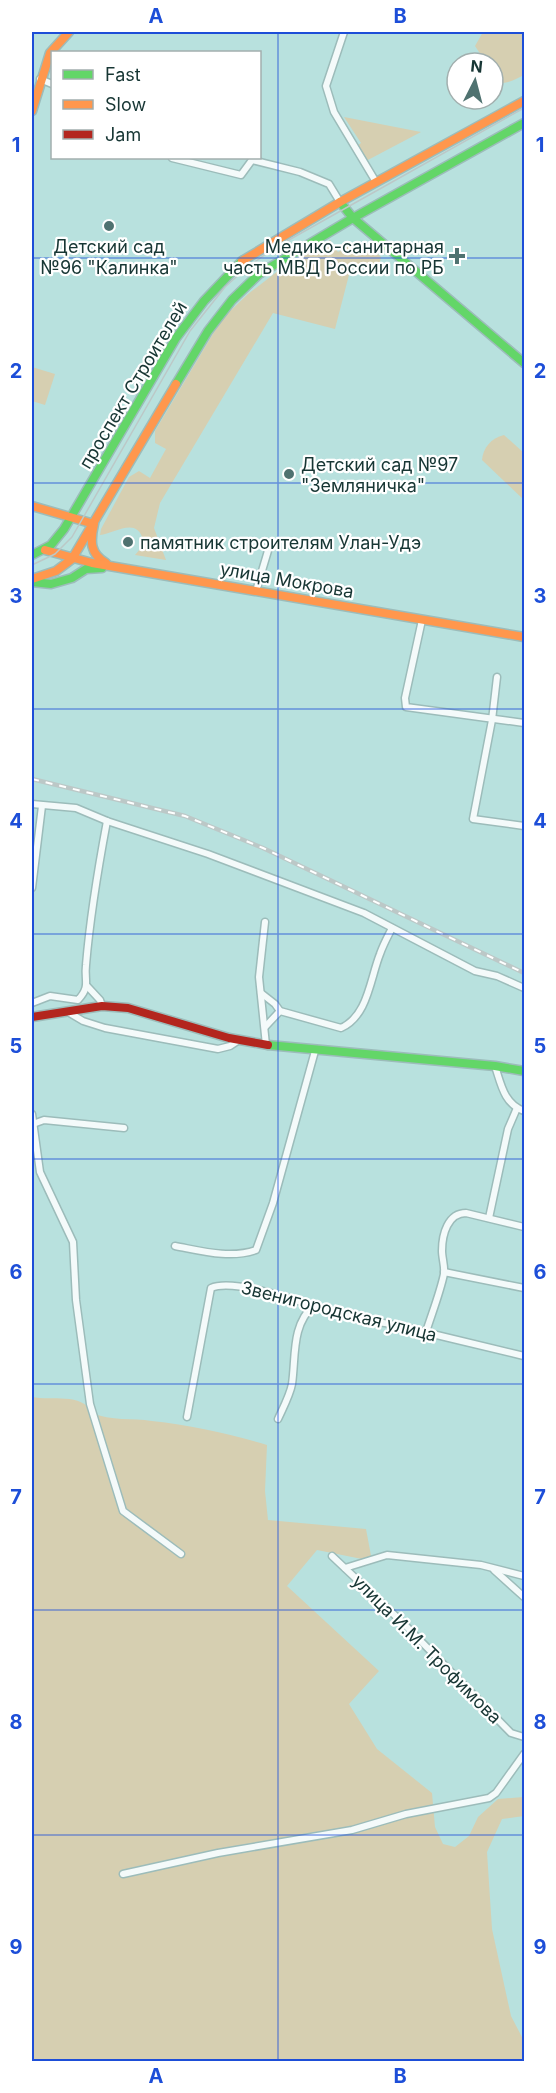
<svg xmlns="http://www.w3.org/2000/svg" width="556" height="2093" font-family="Inter,sans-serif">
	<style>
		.green { fill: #d6cfb1 }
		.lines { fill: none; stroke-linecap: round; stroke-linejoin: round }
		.street-casing { stroke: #9cbcba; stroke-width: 9 }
		.fast-casing { stroke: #9cbcba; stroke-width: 11 }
		.slow-casing { stroke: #9cbcba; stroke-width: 11 }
		.jam-casing { stroke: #9cbcba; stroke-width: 11 }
		.street { stroke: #f4fafa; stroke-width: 6 }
		.fast { stroke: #63d668; stroke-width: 8 }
		.slow { stroke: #ff974d; stroke-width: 8 }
		.jam { stroke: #b3261e; stroke-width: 8 }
		.tram { stroke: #bcc8c7; stroke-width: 1.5 }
		.rail-casing { stroke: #bcc8c7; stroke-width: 4.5 }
		.rail { stroke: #fff; stroke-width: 2; stroke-dasharray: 7; stroke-linecap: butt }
		.grid { fill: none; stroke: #1d4ed8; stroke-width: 1.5; stroke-opacity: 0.55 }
		.poi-dot { fill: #4f7270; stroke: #fff; stroke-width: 2 }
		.labels { text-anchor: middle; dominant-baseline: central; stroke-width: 4.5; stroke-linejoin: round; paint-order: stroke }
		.poi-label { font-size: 18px; fill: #173634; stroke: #fff; text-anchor: start }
		.street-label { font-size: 18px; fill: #173634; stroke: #fff }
		.neatline { fill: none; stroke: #1d4ed8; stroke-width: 2 }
		.grid-label { font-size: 20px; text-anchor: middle; font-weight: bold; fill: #1d4ed8 }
	</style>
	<rect width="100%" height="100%" fill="#b8e1de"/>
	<g class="green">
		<path d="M 483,32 L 524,32 L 524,75 C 514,80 505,86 493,81 L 493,63 L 478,63 L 481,55 L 475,46 Z"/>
		<path d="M 344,117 L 421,132 L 366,161 L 357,146 L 361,143 Z"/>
		<path d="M 330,240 L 338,252 L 355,242 L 367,244 L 381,257 L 379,267 L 357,264 L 350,271 L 335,329 L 273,313 L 160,503 L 154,528 L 166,560 L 135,555 L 141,548 L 143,540 C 137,516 114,534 100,535 L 101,529 L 129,477 L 139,471 L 150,478 L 166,449 L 155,443 L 155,431 L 214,332 L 227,314 L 248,294 L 287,264 Z"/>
		<path d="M 32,367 L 55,374 L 45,405 L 32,401 Z"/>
		<path d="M 504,435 L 524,453 L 524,500 L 482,460 C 483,448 491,438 504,435 Z"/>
		<path d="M 32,1397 C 51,1401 82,1392 92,1413 C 111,1421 132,1418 152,1421 C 191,1425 230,1434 267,1445 L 265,1491 L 268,1520 L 366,1529 L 372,1561 L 317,1550 L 287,1586 L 379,1671 L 349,1704 L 377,1749 L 432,1793 L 435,1827 L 443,1844 L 455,1847 L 469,1836 L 478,1817 L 498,1799 L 524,1797 L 524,1816 L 502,1819 L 487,1852 L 492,1929 L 511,2016 L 524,2041 L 524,2061 L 32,2061 Z"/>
	</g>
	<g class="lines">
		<defs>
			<g id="street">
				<path d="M 344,32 L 326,86 L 334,112 L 376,182"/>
				<path d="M 40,79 L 52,84"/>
				<path d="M 172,158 L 241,175 L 252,160 L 300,172 L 329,184 L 340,202"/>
				<path d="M 256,591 L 270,544"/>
				<path d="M 422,620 L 405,698 L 406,707 L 524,723"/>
				<path d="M 497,677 L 492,720 L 473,819 L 524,826"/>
				<path d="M 32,804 L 76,808 L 107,821 L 208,854 L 364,913 L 475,971 L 497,976 L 524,988"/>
				<path d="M 32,888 L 42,806"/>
				<path d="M 265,922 L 259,977 L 266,1045"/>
				<path d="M 87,986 L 100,1000 L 102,1006"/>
				<path d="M 261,993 L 275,1004 L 280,1011 L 341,1028 C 368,1016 370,979 380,954 C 383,945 388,936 392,928"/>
				<path d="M 32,1003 L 50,996 L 78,1000 C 91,986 84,981 86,965 C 90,917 98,869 107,821"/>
				<path d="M 68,1012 L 83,1021 L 105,1028 L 218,1049 L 230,1046 L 239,1040"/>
				<path d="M 265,1027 L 280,1011"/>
				<path d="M 495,1066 C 501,1084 504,1104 524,1111"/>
				<path d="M 32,1114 L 40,1172 L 73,1242 L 76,1300 L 90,1404 L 123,1511 L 181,1554"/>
				<path d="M 33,1124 L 44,1120 L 124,1128"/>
				<path d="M 489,1218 L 508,1129 L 517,1108"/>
				<path d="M 175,1246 C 202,1251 230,1259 256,1250 L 273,1203 L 315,1051"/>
				<path d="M 444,1272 L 524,1288"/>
				<path d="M 426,1332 C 432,1313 440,1293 444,1274 C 445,1266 442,1258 442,1251 C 442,1234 448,1213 466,1213 L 524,1227"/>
				<path d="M 187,1417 L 211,1288 C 238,1276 323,1311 354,1318 C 367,1321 381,1322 395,1325 C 438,1335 481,1346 524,1356"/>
				<path d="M 278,1419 C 283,1408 290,1395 292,1384 C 296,1357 291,1325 314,1305"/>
				<path d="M 332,1556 L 404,1624 L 511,1733 L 524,1737"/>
				<path d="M 345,1568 L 387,1555 L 481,1565 L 524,1576"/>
				<path d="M 494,1570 L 524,1597"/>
				<path d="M 123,1874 L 218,1853 L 352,1830 L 406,1814 L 489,1798 L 496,1793 L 524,1754"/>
			</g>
			<g id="fast">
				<path d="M 340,202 L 353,218 L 524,363"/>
				<path d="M 176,384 L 208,331 L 232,300 L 259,274 L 353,218 L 524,123"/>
				<path d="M 32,555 L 51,545 L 64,529 L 176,338 L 204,301 L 242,261"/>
				<path d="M 32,582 L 51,584 L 72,578 L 86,569 L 102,568"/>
				<path d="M 268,1045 L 495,1066 L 524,1071"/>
			</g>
			<g id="slow">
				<path d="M 32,111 L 50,53 L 69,32"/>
				<path d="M 242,261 L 340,202 L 524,101"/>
				<path d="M 32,506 L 94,524 C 90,541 90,554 106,563"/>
				<path d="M 45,550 L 92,563 L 524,637"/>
				<path d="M 32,579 L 56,571 L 72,559 L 176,384"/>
			</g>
			<path id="jam" d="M 32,1017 L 102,1006 L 128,1008 L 229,1038 L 268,1045"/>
		</defs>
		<use href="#street" class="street-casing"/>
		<use href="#fast" class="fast-casing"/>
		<use href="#slow" class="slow-casing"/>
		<use href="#jam" class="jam-casing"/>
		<use href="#street" class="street"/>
		<use href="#fast" class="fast"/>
		<use href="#slow" class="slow"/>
		<use href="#jam" class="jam"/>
		<path class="tram" d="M 32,565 L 55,554 L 72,537 L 190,331 L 225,287 L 244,270 L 271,250 L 524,108"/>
		<defs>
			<path id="rail" d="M 32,779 L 185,816 L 263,848 L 524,973"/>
		</defs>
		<use href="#rail" class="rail-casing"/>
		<use href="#rail" class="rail"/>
	</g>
	<path class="grid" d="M 278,32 L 278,2062M 32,258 L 524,258M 32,483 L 524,483M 32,709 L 524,709M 32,934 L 524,934M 32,1159 L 524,1159M 32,1384 L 524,1384M 32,1610 L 524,1610M 32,1835 L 524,1835"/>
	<g class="poi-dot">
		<circle cx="109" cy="226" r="6"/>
		<path d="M454 247h6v6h6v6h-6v6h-6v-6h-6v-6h6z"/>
		<circle cx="289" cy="474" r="6"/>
		<circle cx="128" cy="542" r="6"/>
	</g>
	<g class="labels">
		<g class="poi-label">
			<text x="109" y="246" text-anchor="middle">Детский сад<tspan x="109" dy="21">№96 "Калинка"</tspan></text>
			<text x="444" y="246" text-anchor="end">Медико-санитарная<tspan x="444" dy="21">часть МВД России по РБ</tspan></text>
			<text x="301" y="464">Детский сад №97<tspan x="301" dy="21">"Земляничка"</tspan></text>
			<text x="140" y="542">памятник строителям Улан-Удэ</text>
		</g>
		<g class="street-label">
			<text transform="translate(133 385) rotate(-59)">проспект Строителей</text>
			<text transform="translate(287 580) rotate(10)">улица Мокрова</text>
			<text transform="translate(339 1311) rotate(14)">Звенигородская улица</text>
			<text transform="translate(427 1649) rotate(45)">улица И.М. Трофимова</text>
		</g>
	</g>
	<rect width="556" height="2093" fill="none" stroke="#ffffff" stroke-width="66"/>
	<rect x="51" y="51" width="210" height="108" fill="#ffffff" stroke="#a2afae" stroke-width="1.5"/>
	<rect x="63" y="70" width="30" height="9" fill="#63d668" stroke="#a2afae" stroke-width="1.5"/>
	<text x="105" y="81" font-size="18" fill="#173634">Fast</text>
	<rect x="63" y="100" width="30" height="9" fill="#ff974d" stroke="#a2afae" stroke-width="1.5"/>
	<text x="105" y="111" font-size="18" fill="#173634">Slow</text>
	<rect x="63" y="130" width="30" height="9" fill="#b3261e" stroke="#a2afae" stroke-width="1.5"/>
	<text x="105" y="141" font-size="18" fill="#173634">Jam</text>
	<g transform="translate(475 81) rotate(6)"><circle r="28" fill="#ffffff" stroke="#a2afae" stroke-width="1.5"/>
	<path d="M0-4.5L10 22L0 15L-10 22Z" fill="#4f7270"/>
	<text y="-9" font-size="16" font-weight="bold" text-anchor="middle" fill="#173634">N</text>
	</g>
	<rect x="33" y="33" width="490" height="2027" class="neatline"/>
	<g class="grid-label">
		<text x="156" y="23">A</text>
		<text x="400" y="23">B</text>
		<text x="16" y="152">1</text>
		<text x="540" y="152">1</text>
		<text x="16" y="378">2</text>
		<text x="540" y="378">2</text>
		<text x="16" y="603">3</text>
		<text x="540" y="603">3</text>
		<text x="16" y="828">4</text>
		<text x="540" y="828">4</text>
		<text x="16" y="1053">5</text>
		<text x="540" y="1053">5</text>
		<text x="16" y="1279">6</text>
		<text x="540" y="1279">6</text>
		<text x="16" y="1504">7</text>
		<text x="540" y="1504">7</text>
		<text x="16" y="1729">8</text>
		<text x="540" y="1729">8</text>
		<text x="16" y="1954">9</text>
		<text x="540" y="1954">9</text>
		<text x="156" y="2083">A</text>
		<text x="400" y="2083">B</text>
	</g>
</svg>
